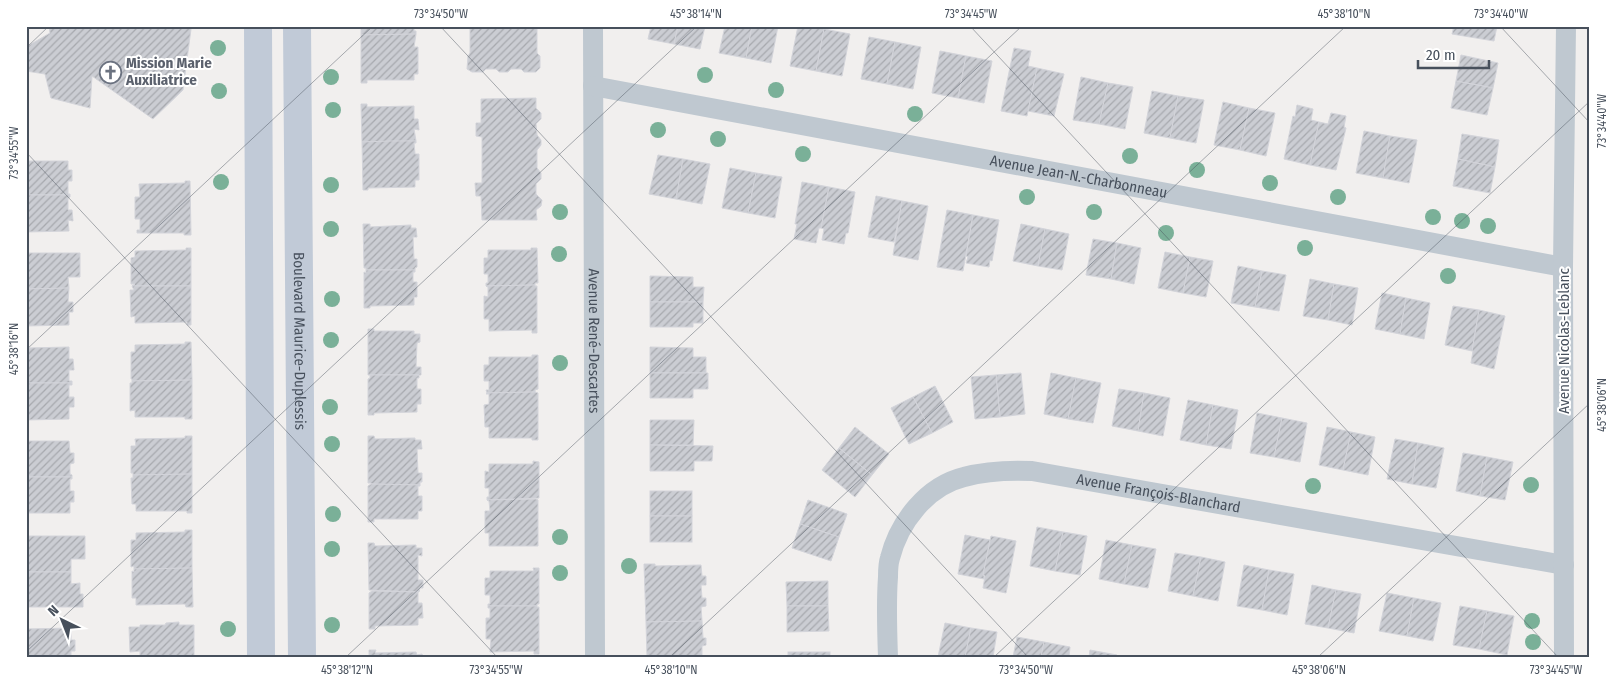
<svg xmlns="http://www.w3.org/2000/svg" width="1616" height="683" font-family="'Fira Sans Condensed',sans-serif">
	<style>
		.building { fill: url(#building-hatch); stroke: #d3d4da }
		.lines { fill: none; stroke-linecap: round; stroke-linejoin: round }
		.street { stroke: #bfc8d0; stroke-width: 20 }
		.secondary { stroke: #c1cad7; stroke-width: 28 }
		.tree { fill: #7ab098 }
		.ticks { fill: none; stroke: #47505c; stroke-width: 1; stroke-opacity: 0.45 }
		.labels { text-anchor: middle; dominant-baseline: central; stroke-width: 4; stroke-linejoin: round; paint-order: stroke }
		.worship-label { font-size: 15px; font-weight: bold; fill: #5b616d; stroke: #fff; text-anchor: start }
		.street-label { font-size: 15px; fill: #47505c; stroke: #fff }
		.neatline { fill: none; stroke: #47505c; stroke-width: 2 }
		.ticks-label { font-size: 12px; text-anchor: middle; fill: #47505c }
	</style>
	<defs>
		<pattern id="building-hatch" width="6" height="6" patternUnits="userSpaceOnUse" patternTransform="scale(1.25)"><rect width="6" height="6" fill="#cbcdd3"/><path d="M-1 1l2-2M0 6l6-6M5 7l2-2" fill="none" stroke="#a7a9ae"/></pattern>
	</defs>
	<rect width="100%" height="100%" fill="#f1efee"/>
	<g class="building">
		<path d="M 49,26 L 188,26 L 191,29 L 183,90 L 153,119 L 92,76 L 90,108 L 51,98 L 45,74 L 26,71 L 26,47 L 50,33 Z"/>
		<path d="M 361,26 L 414,26 L 414,31 L 416,31 L 416,34 L 361,35 Z"/>
		<path d="M 470,26 L 537,26 L 537,53 L 540,56 L 540,68 L 536,72 L 524,72 L 521,69 L 511,69 L 508,72 L 499,72 L 496,69 L 486,69 L 483,72 L 472,72 L 467,69 L 468,56 L 470,53 Z"/>
		<path d="M 651,26 L 678,26 L 674,44 L 648,39 Z"/>
		<path d="M 678,26 L 705,26 L 700,49 L 674,44 Z"/>
		<path d="M 725,26 L 752,26 L 746,58 L 719,53 Z"/>
		<path d="M 752,26 L 778,26 L 771,63 L 746,58 Z"/>
		<path d="M 798,26 L 811,26 L 824,29 L 816,71 L 790,66 Z"/>
		<path d="M 1454,26 L 1497,26 L 1494,41 L 1452,34 Z"/>
		<path d="M 824,29 L 850,34 L 842,76 L 816,71 Z"/>
		<path d="M 416,34 L 414,47 L 418,47 L 418,74 L 414,74 L 414,80 L 367,80 L 367,83 L 361,83 L 361,35 Z"/>
		<path d="M 869,37 L 895,42 L 887,84 L 861,79 Z"/>
		<path d="M 895,42 L 921,47 L 913,89 L 887,84 Z"/>
		<path d="M 1014,48 L 1031,51 L 1028,66 L 1037,68 L 1027,116 L 1001,111 Z"/>
		<path d="M 940,51 L 966,56 L 958,98 L 932,93 Z"/>
		<path d="M 1461,55 L 1498,63 L 1493,88 L 1456,81 Z"/>
		<path d="M 966,56 L 992,61 L 984,103 L 958,98 Z"/>
		<path d="M 1037,68 L 1064,74 L 1054,116 L 1028,111 Z"/>
		<path d="M 1081,77 L 1108,83 L 1099,124 L 1073,120 Z"/>
		<path d="M 1456,81 L 1493,88 L 1487,115 L 1451,108 Z"/>
		<path d="M 1108,83 L 1133,87 L 1125,129 L 1099,124 Z"/>
		<path d="M 1152,91 L 1178,96 L 1170,138 L 1144,133 Z"/>
		<path d="M 1178,96 L 1204,100 L 1196,143 L 1170,138 Z"/>
		<path d="M 536,98 L 536,108 L 541,113 L 541,119 L 536,124 L 537,135 L 541,140 L 541,145 L 537,150 L 537,168 L 541,173 L 541,179 L 536,184 L 536,194 L 542,200 L 541,206 L 536,210 L 537,220 L 482,220 L 481,196 L 476,196 L 475,183 L 482,183 L 482,137 L 476,136 L 476,123 L 481,123 L 481,99 Z"/>
		<path d="M 1223,102 L 1249,108 L 1240,150 L 1214,145 Z"/>
		<path d="M 361,104 L 367,104 L 367,107 L 414,106 L 414,119 L 418,119 L 419,130 L 414,129 L 416,141 L 362,142 Z"/>
		<path d="M 1297,105 L 1313,109 L 1311,120 L 1319,122 L 1310,165 L 1284,159 L 1293,116 L 1295,117 Z"/>
		<path d="M 1249,108 L 1275,113 L 1266,156 L 1240,150 Z"/>
		<path d="M 1331,113 L 1346,116 L 1344,127 L 1346,128 L 1336,170 L 1310,165 L 1319,122 L 1328,124 Z"/>
		<path d="M 1364,131 L 1390,136 L 1383,178 L 1356,173 Z"/>
		<path d="M 1462,134 L 1499,140 L 1495,167 L 1458,159 Z"/>
		<path d="M 1390,136 L 1417,140 L 1409,183 L 1383,178 Z"/>
		<path d="M 389,141 L 416,141 L 416,143 L 414,143 L 415,154 L 419,154 L 419,180 L 415,180 L 415,187 L 368,188 L 368,190 L 363,190 L 362,142 Z"/>
		<path d="M 658,155 L 683,159 L 676,199 L 649,194 Z"/>
		<path d="M 683,159 L 710,164 L 702,204 L 676,199 Z"/>
		<path d="M 1458,159 L 1495,167 L 1490,193 L 1453,186 Z"/>
		<path d="M 26,161 L 68,161 L 68,170 L 72,170 L 72,181 L 68,181 L 68,194 L 70,194 L 70,195 L 26,195 Z"/>
		<path d="M 730,168 L 756,173 L 748,213 L 722,208 Z"/>
		<path d="M 756,173 L 782,177 L 775,218 L 748,213 Z"/>
		<path d="M 185,181 L 190,181 L 191,235 L 184,235 L 184,233 L 137,233 L 137,230 L 140,230 L 140,219 L 135,219 L 135,197 L 140,197 L 139,184 L 185,183 Z"/>
		<path d="M 802,182 L 829,187 L 821,228 L 819,228 L 816,243 L 794,239 L 797,224 L 795,224 Z"/>
		<path d="M 829,187 L 855,192 L 848,233 L 846,233 L 844,244 L 822,240 L 824,229 L 821,228 Z"/>
		<path d="M 26,195 L 70,195 L 70,197 L 68,198 L 68,210 L 72,210 L 73,221 L 68,220 L 69,231 L 26,232 Z"/>
		<path d="M 876,196 L 902,201 L 894,242 L 868,237 Z"/>
		<path d="M 902,201 L 928,206 L 918,260 L 893,255 Z"/>
		<path d="M 947,210 L 973,215 L 963,271 L 937,267 Z"/>
		<path d="M 973,215 L 999,220 L 992,261 L 990,260 L 989,267 L 966,263 L 968,257 L 966,256 Z"/>
		<path d="M 363,224 L 370,224 L 370,227 L 411,225 L 411,228 L 416,228 L 417,237 L 413,237 L 414,259 L 417,259 L 417,267 L 415,268 L 415,270 L 366,270 L 366,268 L 364,268 Z"/>
		<path d="M 1021,224 L 1045,229 L 1038,266 L 1013,261 Z"/>
		<path d="M 1045,229 L 1069,234 L 1062,270 L 1038,266 Z"/>
		<path d="M 1093,239 L 1117,243 L 1111,279 L 1086,275 Z"/>
		<path d="M 1117,243 L 1141,248 L 1134,284 L 1111,279 Z"/>
		<path d="M 186,248 L 191,248 L 191,286 L 132,286 L 135,284 L 131,284 L 131,258 L 135,257 L 135,251 L 186,250 Z"/>
		<path d="M 531,248 L 537,248 L 538,283 L 535,283 L 535,285 L 486,286 L 486,283 L 488,283 L 488,274 L 484,274 L 484,258 L 488,258 L 488,250 L 531,250 Z"/>
		<path d="M 1165,252 L 1190,257 L 1183,293 L 1158,288 Z"/>
		<path d="M 26,253 L 80,253 L 80,277 L 68,277 L 69,288 L 26,289 Z"/>
		<path d="M 1190,257 L 1213,261 L 1206,297 L 1183,293 Z"/>
		<path d="M 1238,266 L 1262,271 L 1255,307 L 1231,303 Z"/>
		<path d="M 366,270 L 415,270 L 415,272 L 413,272 L 413,282 L 417,282 L 417,297 L 414,297 L 414,305 L 370,306 L 370,308 L 364,308 L 364,272 L 366,273 Z"/>
		<path d="M 1262,271 L 1286,275 L 1279,311 L 1255,307 Z"/>
		<path d="M 650,276 L 693,277 L 693,287 L 704,287 L 703,302 L 650,302 Z"/>
		<path d="M 1310,279 L 1334,284 L 1328,320 L 1303,316 Z"/>
		<path d="M 1334,284 L 1358,288 L 1352,325 L 1328,320 Z"/>
		<path d="M 535,285 L 535,286 L 537,286 L 537,333 L 532,333 L 532,330 L 489,331 L 489,319 L 484,319 L 484,296 L 488,297 L 488,287 L 486,286 Z"/>
		<path d="M 132,286 L 191,286 L 191,325 L 187,325 L 187,322 L 135,323 L 135,316 L 131,317 L 130,290 L 134,290 Z"/>
		<path d="M 69,288 L 68,302 L 73,302 L 73,312 L 69,312 L 69,325 L 26,326 L 26,289 Z"/>
		<path d="M 1382,293 L 1406,298 L 1400,334 L 1375,329 Z"/>
		<path d="M 1406,298 L 1430,303 L 1424,339 L 1400,334 Z"/>
		<path d="M 650,302 L 703,302 L 703,323 L 693,323 L 693,327 L 650,327 Z"/>
		<path d="M 1453,306 L 1479,310 L 1472,351 L 1445,345 Z"/>
		<path d="M 1479,310 L 1505,316 L 1494,369 L 1471,363 L 1473,351 L 1472,351 Z"/>
		<path d="M 368,329 L 374,329 L 374,331 L 414,331 L 414,334 L 420,334 L 420,342 L 417,343 L 416,367 L 421,367 L 421,375 L 368,375 Z"/>
		<path d="M 185,342 L 191,342 L 192,380 L 132,381 L 132,379 L 131,379 L 131,352 L 135,352 L 135,345 L 185,344 Z"/>
		<path d="M 69,347 L 69,359 L 73,359 L 74,370 L 69,370 L 69,381 L 72,381 L 72,383 L 26,383 L 26,348 Z"/>
		<path d="M 650,347 L 693,348 L 693,357 L 706,357 L 706,373 L 650,373 Z"/>
		<path d="M 532,355 L 538,355 L 538,389 L 535,390 L 535,392 L 487,393 L 486,390 L 489,390 L 489,381 L 484,381 L 484,365 L 489,365 L 489,357 L 532,357 Z"/>
		<path d="M 650,373 L 708,373 L 708,389 L 693,389 L 693,398 L 650,398 Z"/>
		<path d="M 1021,373 L 1025,414 L 1000,417 L 996,375 Z"/>
		<path d="M 1051,373 L 1076,378 L 1068,419 L 1044,414 Z"/>
		<path d="M 370,375 L 419,375 L 419,378 L 417,378 L 417,389 L 421,389 L 421,404 L 417,404 L 417,412 L 374,413 L 374,415 L 368,415 L 368,379 L 370,378 Z"/>
		<path d="M 996,375 L 1000,417 L 975,419 L 971,377 Z"/>
		<path d="M 1076,378 L 1101,383 L 1093,423 L 1068,419 Z"/>
		<path d="M 192,380 L 192,419 L 185,419 L 185,417 L 135,417 L 135,410 L 130,411 L 130,383 L 132,383 L 132,381 Z"/>
		<path d="M 26,383 L 72,383 L 72,385 L 69,385 L 69,397 L 74,397 L 74,407 L 69,407 L 69,419 L 26,420 Z"/>
		<path d="M 935,386 L 953,422 L 932,433 L 913,397 Z"/>
		<path d="M 1119,389 L 1144,393 L 1138,431 L 1112,426 Z"/>
		<path d="M 535,392 L 538,393 L 538,440 L 532,440 L 532,438 L 489,438 L 489,427 L 485,427 L 484,405 L 489,404 L 489,394 L 486,394 L 487,393 Z"/>
		<path d="M 1144,393 L 1170,398 L 1163,436 L 1138,431 Z"/>
		<path d="M 913,397 L 932,433 L 909,444 L 891,408 Z"/>
		<path d="M 1188,400 L 1213,405 L 1206,445 L 1180,440 Z"/>
		<path d="M 1213,405 L 1238,410 L 1231,449 L 1206,445 Z"/>
		<path d="M 1257,413 L 1282,418 L 1274,457 L 1250,453 Z"/>
		<path d="M 1282,418 L 1307,423 L 1300,462 L 1274,457 Z"/>
		<path d="M 650,420 L 694,420 L 693,445 L 650,445 Z"/>
		<path d="M 855,427 L 889,454 L 872,475 L 839,448 Z"/>
		<path d="M 1327,427 L 1351,432 L 1343,470 L 1319,465 Z"/>
		<path d="M 1351,432 L 1375,437 L 1368,475 L 1343,470 Z"/>
		<path d="M 185,436 L 192,436 L 192,474 L 133,475 L 133,473 L 131,473 L 131,446 L 136,446 L 135,439 L 185,438 Z"/>
		<path d="M 368,436 L 374,436 L 375,439 L 415,438 L 415,440 L 421,440 L 422,449 L 417,449 L 418,473 L 422,473 L 422,482 L 420,482 L 420,485 L 371,484 L 371,483 L 368,483 Z"/>
		<path d="M 1395,439 L 1418,443 L 1412,484 L 1387,479 Z"/>
		<path d="M 26,441 L 69,441 L 70,453 L 74,453 L 74,463 L 70,464 L 70,474 L 72,475 L 72,477 L 26,477 Z"/>
		<path d="M 1418,443 L 1444,448 L 1436,488 L 1412,484 Z"/>
		<path d="M 650,445 L 713,446 L 712,461 L 694,461 L 694,471 L 650,471 Z"/>
		<path d="M 839,448 L 872,475 L 855,497 L 822,470 Z"/>
		<path d="M 1463,453 L 1487,457 L 1480,496 L 1456,491 Z"/>
		<path d="M 1487,457 L 1513,462 L 1505,500 L 1480,496 Z"/>
		<path d="M 533,461 L 539,462 L 539,498 L 487,500 L 487,497 L 489,497 L 489,488 L 485,488 L 485,471 L 489,472 L 489,464 L 533,464 Z"/>
		<path d="M 192,474 L 192,513 L 187,513 L 187,511 L 136,511 L 136,504 L 132,504 L 131,478 L 133,478 L 133,475 Z"/>
		<path d="M 26,477 L 72,477 L 72,479 L 70,479 L 70,491 L 74,491 L 74,502 L 70,502 L 70,513 L 26,513 Z"/>
		<path d="M 371,484 L 420,485 L 420,486 L 418,486 L 418,496 L 422,496 L 422,511 L 418,511 L 418,519 L 374,519 L 374,522 L 368,522 L 368,486 Z"/>
		<rect x="650" y="491" width="42" height="25"/>
		<path d="M 536,499 L 538,500 L 538,546 L 489,546 L 489,533 L 485,533 L 485,511 L 490,511 L 489,501 L 487,500 Z"/>
		<path d="M 808,500 L 847,514 L 839,537 L 800,524 Z"/>
		<rect x="650" y="516" width="42" height="26"/>
		<path d="M 800,524 L 839,537 L 831,561 L 792,548 Z"/>
		<path d="M 1037,527 L 1063,532 L 1055,571 L 1030,566 Z"/>
		<path d="M 185,530 L 192,530 L 192,568 L 134,569 L 134,566 L 131,567 L 131,540 L 136,540 L 136,533 L 185,532 Z"/>
		<path d="M 1063,532 L 1087,536 L 1080,575 L 1055,571 Z"/>
		<path d="M 965,535 L 990,540 L 983,575 L 984,576 L 984,579 L 958,574 Z"/>
		<path d="M 26,536 L 85,536 L 85,559 L 71,559 L 71,572 L 26,572 Z"/>
		<path d="M 991,536 L 1016,541 L 1006,593 L 983,588 L 985,576 L 983,575 Z"/>
		<path d="M 1106,540 L 1132,545 L 1124,584 L 1099,579 Z"/>
		<path d="M 368,543 L 374,543 L 375,546 L 416,545 L 416,548 L 422,548 L 422,556 L 418,555 L 418,580 L 423,580 L 423,588 L 420,588 L 419,592 L 369,590 Z"/>
		<path d="M 1132,545 L 1156,549 L 1148,588 L 1124,584 Z"/>
		<path d="M 1175,553 L 1201,557 L 1193,596 L 1168,591 Z"/>
		<path d="M 1201,557 L 1225,562 L 1218,601 L 1193,596 Z"/>
		<path d="M 644,564 L 655,564 L 655,566 L 701,565 L 702,576 L 706,576 L 706,585 L 701,585 L 702,598 L 706,598 L 706,606 L 701,607 L 702,621 L 646,622 Z"/>
		<path d="M 1244,565 L 1269,570 L 1262,610 L 1237,606 Z"/>
		<path d="M 192,568 L 193,607 L 186,607 L 185,604 L 136,605 L 136,598 L 132,598 L 132,571 L 134,572 L 134,569 Z"/>
		<path d="M 533,568 L 539,568 L 539,604 L 537,604 L 537,606 L 488,606 L 488,604 L 490,604 L 490,595 L 485,595 L 485,578 L 490,578 L 490,571 L 534,571 Z"/>
		<path d="M 1269,570 L 1294,574 L 1287,615 L 1262,610 Z"/>
		<path d="M 26,572 L 71,572 L 71,584 L 80,583 L 80,594 L 83,594 L 83,607 L 26,607 Z"/>
		<path d="M 828,581 L 828,606 L 787,606 L 786,582 Z"/>
		<path d="M 1312,585 L 1336,590 L 1328,628 L 1305,624 Z"/>
		<path d="M 1336,590 L 1361,594 L 1354,633 L 1328,628 Z"/>
		<path d="M 372,591 L 418,592 L 418,603 L 422,603 L 423,618 L 418,618 L 418,625 L 375,626 L 375,629 L 369,629 L 369,593 Z"/>
		<path d="M 1387,593 L 1414,598 L 1407,636 L 1379,631 Z"/>
		<path d="M 1414,598 L 1441,603 L 1433,641 L 1407,636 Z"/>
		<path d="M 488,606 L 537,606 L 537,607 L 539,607 L 539,654 L 534,654 L 534,651 L 490,652 L 491,639 L 486,639 L 486,618 L 490,618 L 490,608 L 488,608 Z"/>
		<path d="M 787,606 L 828,606 L 829,631 L 787,632 Z"/>
		<path d="M 1460,606 L 1487,611 L 1479,649 L 1453,645 Z"/>
		<path d="M 1487,611 L 1514,616 L 1507,655 L 1479,649 Z"/>
		<path d="M 702,621 L 703,638 L 706,638 L 706,645 L 702,646 L 702,657 L 647,657 L 646,622 Z"/>
		<path d="M 179,622 L 179,625 L 194,625 L 194,657 L 140,657 L 140,651 L 130,652 L 129,627 L 140,627 L 140,625 L 165,625 L 166,623 Z"/>
		<path d="M 945,623 L 971,628 L 965,657 L 938,657 Z"/>
		<path d="M 71,628 L 71,640 L 75,640 L 75,651 L 71,651 L 71,657 L 26,657 L 26,629 Z"/>
		<path d="M 971,628 L 997,632 L 993,657 L 965,657 Z"/>
		<path d="M 1017,637 L 1044,642 L 1041,657 L 1013,657 Z"/>
		<path d="M 1044,642 L 1070,647 L 1069,657 L 1041,657 Z"/>
		<path d="M 369,650 L 376,650 L 375,653 L 416,652 L 417,655 L 422,654 L 423,657 L 369,657 Z"/>
		<path d="M 1090,650 L 1117,655 L 1117,657 L 1089,657 Z"/>
		<rect x="788" y="652" width="42" height="5"/>
	</g>
	<g class="lines">
		<g class="street">
			<path id="s1" d="M 593,26 L 595,657"/>
			<path id="s2" d="M 593,86 L 1563,267"/>
			<path id="s3" d="M 888,657 C 887,630 886,603 888,577 C 888,570 888,564 890,558 C 899,522 927,486 964,477 C 986,471 1009,470 1032,471 L 1564,565"/>
			<path d="M 1564,657 L 1563,267 L 1566,26"/>
		</g>
		<g class="secondary">
			<path d="M 258,26 L 261,657"/>
			<path id="s4" d="M 297,26 L 302,657"/>
		</g>
	</g>
	<g class="tree">
		<circle cx="218" cy="48" r="8"/>
		<circle cx="705" cy="75" r="8"/>
		<circle cx="331" cy="77" r="8"/>
		<circle cx="776" cy="90" r="8"/>
		<circle cx="219" cy="91" r="8"/>
		<circle cx="333" cy="110" r="8"/>
		<circle cx="915" cy="114" r="8"/>
		<circle cx="658" cy="130" r="8"/>
		<circle cx="718" cy="139" r="8"/>
		<circle cx="803" cy="154" r="8"/>
		<circle cx="1130" cy="156" r="8"/>
		<circle cx="1197" cy="170" r="8"/>
		<circle cx="221" cy="182" r="8"/>
		<circle cx="1270" cy="183" r="8"/>
		<circle cx="331" cy="185" r="8"/>
		<circle cx="1027" cy="197" r="8"/>
		<circle cx="1338" cy="197" r="8"/>
		<circle cx="560" cy="212" r="8"/>
		<circle cx="1094" cy="212" r="8"/>
		<circle cx="1433" cy="217" r="8"/>
		<circle cx="1462" cy="221" r="8"/>
		<circle cx="1488" cy="226" r="8"/>
		<circle cx="331" cy="229" r="8"/>
		<circle cx="1166" cy="233" r="8"/>
		<circle cx="1305" cy="248" r="8"/>
		<circle cx="559" cy="254" r="8"/>
		<circle cx="1448" cy="276" r="8"/>
		<circle cx="332" cy="299" r="8"/>
		<circle cx="331" cy="340" r="8"/>
		<circle cx="560" cy="363" r="8"/>
		<circle cx="330" cy="407" r="8"/>
		<circle cx="332" cy="444" r="8"/>
		<circle cx="1531" cy="485" r="8"/>
		<circle cx="1313" cy="486" r="8"/>
		<circle cx="333" cy="514" r="8"/>
		<circle cx="560" cy="537" r="8"/>
		<circle cx="332" cy="549" r="8"/>
		<circle cx="629" cy="566" r="8"/>
		<circle cx="560" cy="573" r="8"/>
		<circle cx="1532" cy="621" r="8"/>
		<circle cx="332" cy="625" r="8"/>
		<circle cx="228" cy="629" r="8"/>
		<circle cx="1533" cy="642" r="8"/>
	</g>
	<path class="ticks" d="M 440,26 L 1028,657M 970,26 L 1558,657M 1500,26 L 1590,123M 26,48 L 49,26M 26,152 L 497,657M 26,350 L 373,26M 26,652 L 697,26M 346,657 L 1022,26M 670,657 L 1346,26M 994,657 L 1590,101M 1318,657 L 1590,403"/>
	<defs>
		<symbol id="church-ring" viewBox="-11 -11 22 22"><circle r="9.5" fill="#fff" stroke="#6b7280" stroke-width="1.5"/><path d="M-1.2-6h2.4v3.5h3.3v2.4h-3.3V6h-2.4V-.1h-3.3v-2.4h3.3Z" fill="#6b7280"/></symbol>
	</defs>
	<g fill-rule="evenodd">
		<use href="#church-ring" x="98" y="60" width="25" height="25"/>
	</g>
	<g class="labels">
		<g class="worship-label">
			<text x="126" y="63">Mission Marie<tspan x="126" dy="17">Auxiliatrice</tspan></text>
		</g>
		<g class="street-label">
			<text stroke="none"><textPath href="#s2" startOffset="494">Avenue Jean-N.-Charbonneau</textPath></text>
			<text transform="translate(1564 341) rotate(-90)">Avenue Nicolas-Leblanc</text>
			<text stroke="none"><textPath href="#s4" startOffset="315">Boulevard Maurice-Duplessis</textPath></text>
			<text stroke="none"><textPath href="#s1" startOffset="315">Avenue René-Descartes</textPath></text>
			<text stroke="none"><textPath href="#s3" startOffset="411">Avenue François-Blanchard</textPath></text>
		</g>
	</g>
	<rect width="1616" height="683" fill="none" stroke="#ffffff" stroke-width="55"/>
	<g transform="translate(62 620) rotate(317)" stroke="#ffffff" stroke-width="4" paint-order="stroke">
	<path d="M0-4L9 19L0 12L-9 19Z" fill="#47505c"/>
	<text y="-8" font-size="14" font-weight="bold" text-anchor="middle" fill="#47505c">N</text>
	</g>
	<path d="M1418 60v8h71v-8" fill="none" stroke="#47505c" stroke-width="2.5"/>
	<text x="1426" y="60" font-size="15" fill="#47505c" stroke="#ffffff" stroke-width="4" paint-order="stroke">20 m</text>
	<rect x="28" y="28" width="1560" height="628" class="neatline"/>
	<g class="ticks-label">
		<text x="441" y="18">73°34'50"W</text>
		<text x="696" y="18">45°38'14"N</text>
		<text x="971" y="18">73°34'45"W</text>
		<text x="1344" y="18">45°38'10"N</text>
		<text x="1501" y="18">73°34'40"W</text>
		<text transform="translate(1602 121) rotate(-90)" y="4">73°34'40"W</text>
		<text transform="translate(14 153) rotate(-90)" y="4">73°34'55"W</text>
		<text transform="translate(14 349) rotate(-90)" y="4">45°38'16"N</text>
		<text transform="translate(1602 405) rotate(-90)" y="4">45°38'06"N</text>
		<text x="347" y="674">45°38'12"N</text>
		<text x="496" y="674">73°34'55"W</text>
		<text x="671" y="674">45°38'10"N</text>
		<text x="1026" y="674">73°34'50"W</text>
		<text x="1319" y="674">45°38'06"N</text>
		<text x="1556" y="674">73°34'45"W</text>
	</g>
</svg>
